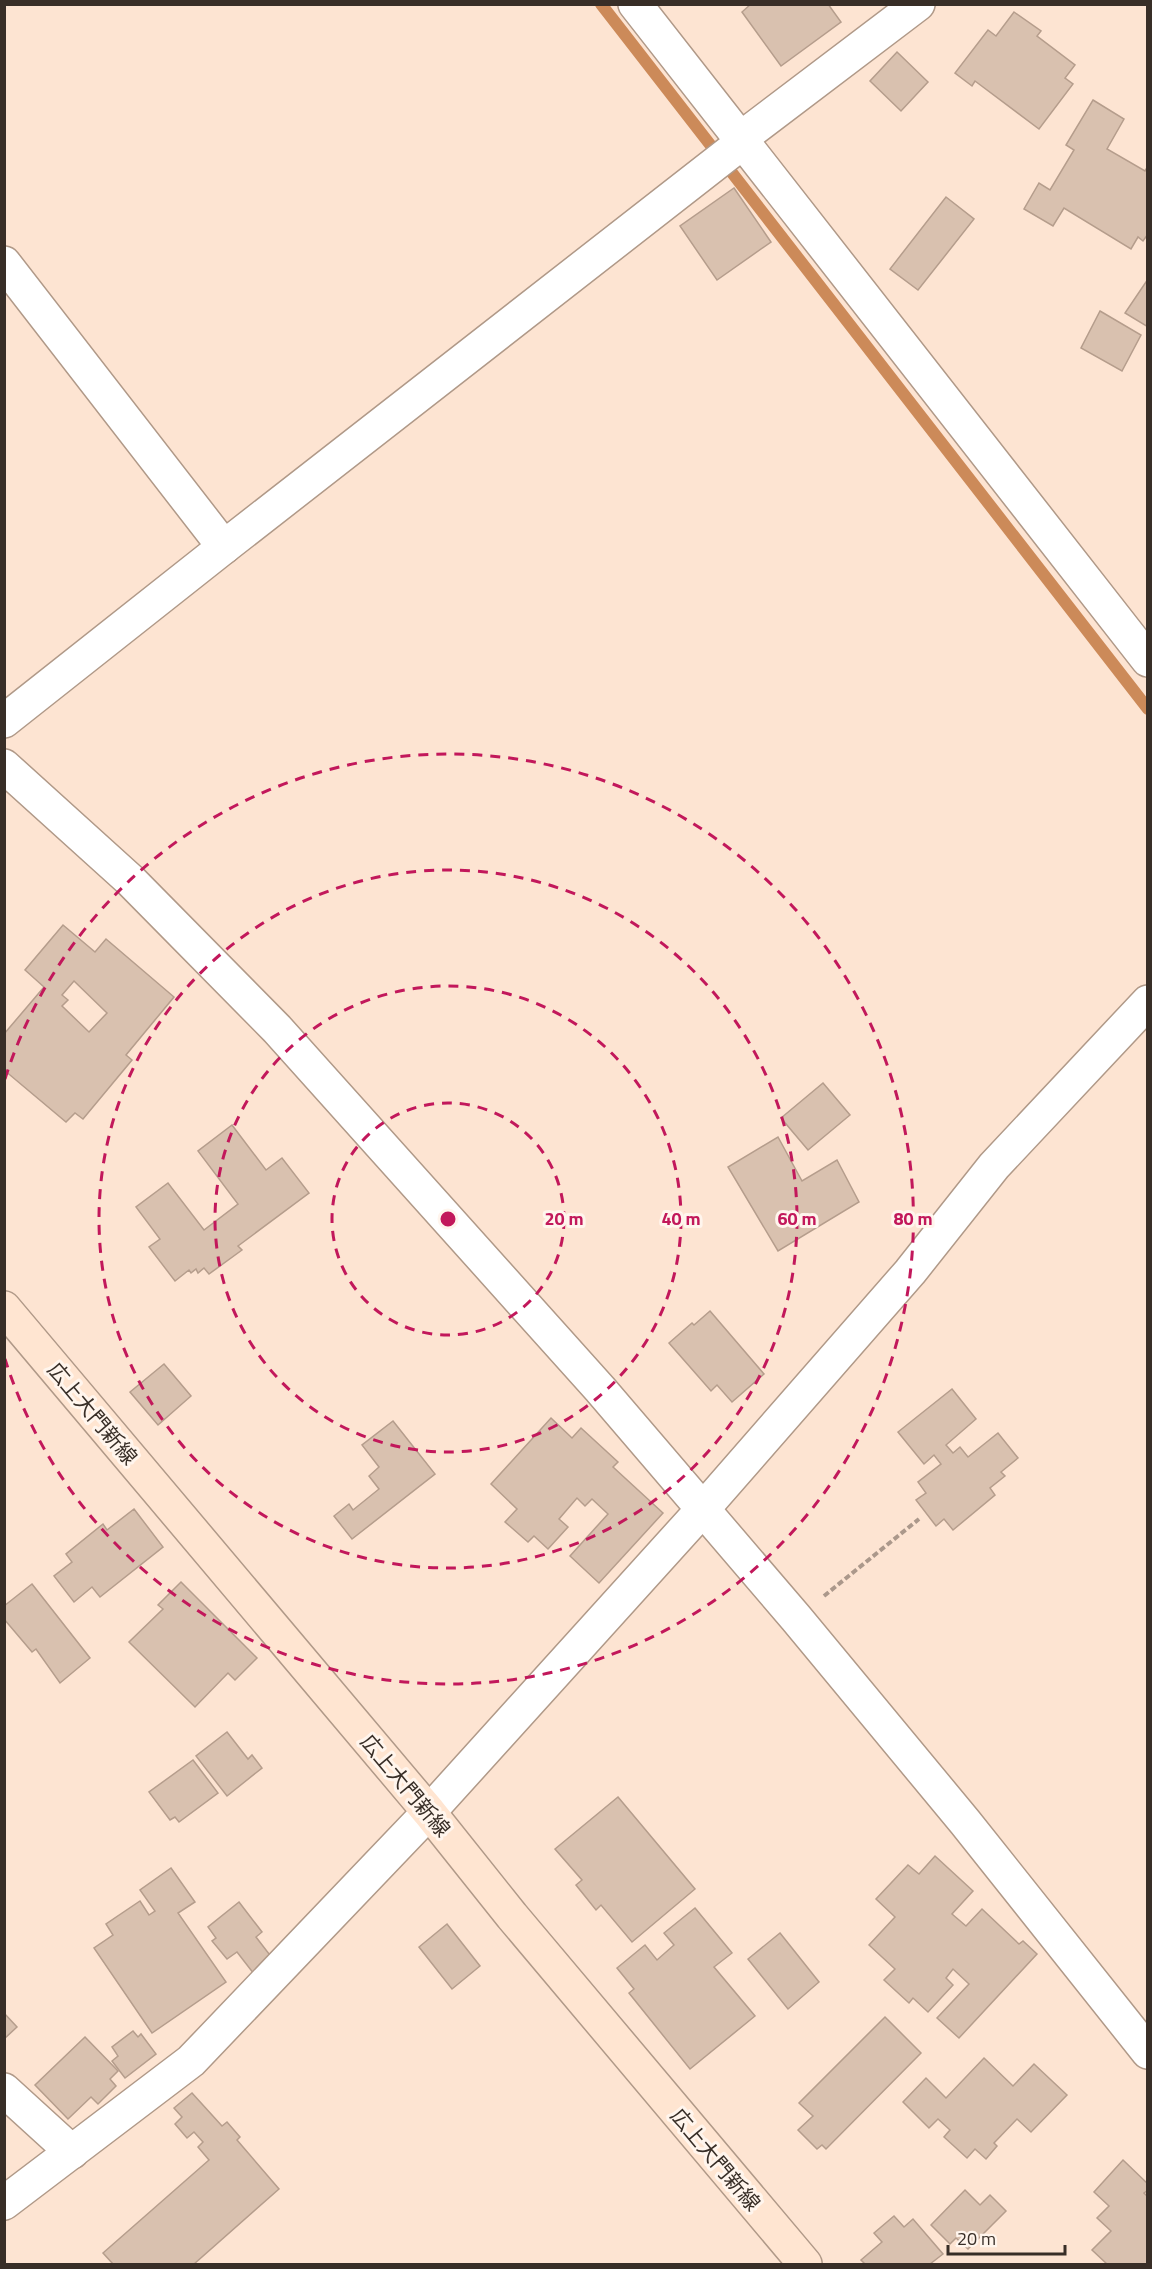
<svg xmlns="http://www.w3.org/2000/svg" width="1152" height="2269" font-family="'Titillium Web','Noto Sans JP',sans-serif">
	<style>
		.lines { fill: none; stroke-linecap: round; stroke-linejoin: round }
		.stream { stroke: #cc8a59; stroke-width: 12 }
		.building { fill: #d9c1af; stroke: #b59d8c; stroke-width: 1.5; fill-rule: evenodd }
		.minor-casing { stroke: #b09988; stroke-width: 36 }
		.tertiary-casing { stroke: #b09988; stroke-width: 36 }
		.secondary-casing { stroke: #b09988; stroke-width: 36 }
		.path { stroke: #ab988b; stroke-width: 4; stroke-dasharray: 6 3; stroke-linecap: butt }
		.minor { stroke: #fff; stroke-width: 33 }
		.tertiary { stroke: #fff; stroke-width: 33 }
		.secondary { stroke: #ffe5d1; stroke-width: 33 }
		.ring { fill: none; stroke: #c2185b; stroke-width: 3; stroke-dasharray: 10 8 }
		.labels { text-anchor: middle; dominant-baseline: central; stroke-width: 6; stroke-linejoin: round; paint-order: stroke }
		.street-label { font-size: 21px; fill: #382e27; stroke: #fff5ed }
		.centre { fill: #c2185b; stroke: #fff5ed; stroke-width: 3 }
		.ring-label { font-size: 18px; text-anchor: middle; font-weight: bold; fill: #c2185b; stroke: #fff5ed; stroke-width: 6; stroke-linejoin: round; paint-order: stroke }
	</style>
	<rect width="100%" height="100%" fill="#fde4d2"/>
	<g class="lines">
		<path class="stream" d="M 601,4 L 1148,709"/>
	</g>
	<g class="building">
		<path d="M 751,4 L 828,4 L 841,22 L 781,66 L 742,12 Z"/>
		<path d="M 1014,12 L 1041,31 L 1037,36 L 1075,65 L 1065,78 L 1073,84 L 1039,129 L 975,81 L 972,86 L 955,73 L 988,30 L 996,36 Z"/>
		<path d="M 897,52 L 928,82 L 901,111 L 870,81 Z"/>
		<path d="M 1093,100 L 1124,119 L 1107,149 L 1145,171 L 1148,166 L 1148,234 L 1143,241 L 1138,237 L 1131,249 L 1064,208 L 1053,226 L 1024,209 L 1039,183 L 1050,190 L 1074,150 L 1066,145 Z"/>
		<path d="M 734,188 L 771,242 L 717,280 L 680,226 Z"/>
		<path d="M 946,197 L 974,219 L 918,290 L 890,269 Z"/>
		<path d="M 1148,279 L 1148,327 L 1125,313 Z"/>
		<path d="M 1100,311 L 1141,335 L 1122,371 L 1081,348 Z"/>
		<path d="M 63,925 L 95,952 L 106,939 L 174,997 L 126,1055 L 132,1060 L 83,1119 L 75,1113 L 66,1122 L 4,1070 L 4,1034 L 44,987 L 25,970 ZM 74,981 L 107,1013 L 89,1032 L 62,1006 L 68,1000 L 62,995 Z"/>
		<path d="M 823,1083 L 850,1115 L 808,1150 L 781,1118 Z"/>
		<path d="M 232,1125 L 266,1170 L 282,1158 L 309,1193 L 238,1246 L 242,1250 L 209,1274 L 204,1268 L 198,1273 L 196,1269 L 191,1273 L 189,1270 L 175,1281 L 149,1247 L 160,1239 L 136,1207 L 168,1183 L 204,1230 L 238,1204 L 198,1151 Z"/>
		<path d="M 778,1137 L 802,1181 L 837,1160 L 859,1202 L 778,1251 L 728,1167 Z"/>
		<path d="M 710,1311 L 764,1374 L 732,1402 L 717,1385 L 711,1391 L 669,1343 L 692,1323 L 694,1325 Z"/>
		<path d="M 164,1364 L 191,1396 L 158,1425 L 130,1392 Z"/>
		<path d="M 952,1389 L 976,1419 L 946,1445 L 953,1453 L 960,1447 L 968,1457 L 998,1433 L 1018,1458 L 1001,1472 L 1005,1476 L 990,1488 L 995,1495 L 953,1530 L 944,1519 L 936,1526 L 916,1500 L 926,1493 L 918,1482 L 941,1464 L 934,1455 L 924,1464 L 898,1432 Z"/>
		<path d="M 551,1418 L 572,1438 L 581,1428 L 618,1462 L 613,1467 L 663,1513 L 599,1583 L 570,1556 L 608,1514 L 592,1499 L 585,1506 L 577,1498 L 559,1519 L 568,1527 L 548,1549 L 534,1536 L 528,1542 L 505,1522 L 517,1509 L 491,1484 Z"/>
		<path d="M 393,1421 L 435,1474 L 352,1539 L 334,1516 L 349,1504 L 353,1510 L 379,1489 L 369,1476 L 379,1467 L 362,1445 Z"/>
		<path d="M 134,1509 L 163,1547 L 100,1597 L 92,1587 L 74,1602 L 54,1576 L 72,1562 L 66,1554 L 103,1524 L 107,1530 Z"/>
		<path d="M 181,1582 L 257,1658 L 235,1680 L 228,1673 L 195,1707 L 129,1642 L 163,1609 L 158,1605 Z"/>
		<path d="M 32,1584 L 90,1658 L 60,1683 L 36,1649 L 32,1652 L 4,1619 L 4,1606 Z"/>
		<path d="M 227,1732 L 248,1759 L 252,1755 L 262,1768 L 227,1796 L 196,1756 Z"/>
		<path d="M 193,1760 L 218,1793 L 179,1822 L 175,1817 L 170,1820 L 149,1792 Z"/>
		<path d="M 618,1797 L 695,1889 L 632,1942 L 601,1905 L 596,1910 L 576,1885 L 582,1880 L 555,1849 Z"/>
		<path d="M 935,1856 L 973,1891 L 952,1914 L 966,1926 L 982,1909 L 1019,1944 L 1023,1941 L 1037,1954 L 959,2038 L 937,2018 L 969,1984 L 953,1969 L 946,1978 L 953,1985 L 928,2012 L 913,1998 L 909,2003 L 884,1980 L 895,1969 L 869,1945 L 895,1917 L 876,1899 L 908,1865 L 919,1874 Z"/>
		<path d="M 171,1868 L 195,1902 L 178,1913 L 226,1982 L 152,2033 L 94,1948 L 113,1935 L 106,1924 L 140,1901 L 149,1915 L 155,1911 L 140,1890 Z"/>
		<path d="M 239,1902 L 262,1932 L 256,1937 L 273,1959 L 254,1974 L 237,1952 L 227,1959 L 212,1941 L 216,1938 L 208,1927 Z"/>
		<path d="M 695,1908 L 732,1953 L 714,1967 L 755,2016 L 690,2069 L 629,1993 L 634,1989 L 617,1968 L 645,1945 L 657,1960 L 674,1945 L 664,1933 Z"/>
		<path d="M 447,1924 L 480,1966 L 452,1989 L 419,1947 Z"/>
		<path d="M 780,1933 L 819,1982 L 788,2009 L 748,1959 Z"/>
		<path d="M 4,2013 L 17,2027 L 4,2039 Z"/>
		<path d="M 885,2017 L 921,2053 L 826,2149 L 822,2145 L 817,2149 L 798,2130 L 813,2116 L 799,2103 Z"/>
		<path d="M 133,2031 L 138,2037 L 141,2034 L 156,2054 L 125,2078 L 112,2061 L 118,2056 L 112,2047 Z"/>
		<path d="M 85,2037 L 118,2071 L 110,2079 L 116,2086 L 98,2104 L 91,2097 L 68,2119 L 35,2085 Z"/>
		<path d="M 984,2058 L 1013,2086 L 1034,2064 L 1067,2095 L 1031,2132 L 1017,2119 L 994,2143 L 997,2146 L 986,2159 L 975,2149 L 967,2158 L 944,2137 L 950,2130 L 938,2119 L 929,2128 L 903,2102 L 926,2078 L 946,2098 Z"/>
		<path d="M 192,2093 L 222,2126 L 227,2122 L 240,2137 L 237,2140 L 279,2189 L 194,2264 L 113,2264 L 103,2253 L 209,2160 L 198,2147 L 203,2142 L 194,2132 L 187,2138 L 175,2124 L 182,2117 L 174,2108 Z"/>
		<path d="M 1123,2160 L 1148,2184 L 1148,2190 L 1144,2193 L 1148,2197 L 1148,2264 L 1107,2264 L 1092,2250 L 1111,2231 L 1097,2218 L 1109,2206 L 1094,2192 Z"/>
		<path d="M 965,2190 L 980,2205 L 990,2195 L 1006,2211 L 968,2249 L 956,2238 L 950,2244 L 931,2225 Z"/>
		<path d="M 894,2216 L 904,2227 L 913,2219 L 943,2254 L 930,2264 L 865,2264 L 861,2260 L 882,2242 L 874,2233 Z"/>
	</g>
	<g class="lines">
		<defs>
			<g id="minor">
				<path d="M 740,139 L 918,4"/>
				<path d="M 4,263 L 224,547"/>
				<path d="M 4,721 L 224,547 L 743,142"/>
				<path d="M 4,766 L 130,880 L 277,1029 L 600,1389 L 796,1618 L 965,1822 L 1148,2052"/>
				<path d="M 4,2090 L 72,2152"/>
				<path d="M 4,2203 L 191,2061 L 429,1812 L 703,1509 L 910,1272 L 994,1166 L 1148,1002"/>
			</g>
			<path id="tertiary" d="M 635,4 L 1148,660"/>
			<path id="secondary" d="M 4,1308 L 429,1812 L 512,1916 L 805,2264"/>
		</defs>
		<use href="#minor" class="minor-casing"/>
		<use href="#tertiary" class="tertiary-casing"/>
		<use href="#secondary" class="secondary-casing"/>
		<path class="path" d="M 824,1596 L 919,1519"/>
		<use href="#minor" class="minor"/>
		<use href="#tertiary" class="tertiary"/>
		<use href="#secondary" class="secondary"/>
	</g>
	<g class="ring">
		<circle cx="448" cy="1219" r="116"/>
		<circle cx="448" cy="1219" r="233"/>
		<circle cx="448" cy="1219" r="349"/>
		<path d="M5 1079A465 465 0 1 1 5 1359"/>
	</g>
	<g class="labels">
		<g class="street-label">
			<text transform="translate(93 1413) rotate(50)">広上大門新線</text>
			<text transform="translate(406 1785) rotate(50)">広上大門新線</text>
			<text transform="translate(716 2159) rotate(50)">広上大門新線</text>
		</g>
	</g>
	<circle cx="448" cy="1219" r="9" class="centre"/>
	<g class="ring-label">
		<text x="564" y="1225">20 m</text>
		<text x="681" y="1225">40 m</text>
		<text x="797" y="1225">60 m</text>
		<text x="913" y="1225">80 m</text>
	</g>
	<rect width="1152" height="2269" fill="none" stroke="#382e27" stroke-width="12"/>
	<path d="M948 2245v9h117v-9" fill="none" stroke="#382e27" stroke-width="3"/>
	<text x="957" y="2245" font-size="18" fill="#382e27" stroke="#fff5ed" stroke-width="4.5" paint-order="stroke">20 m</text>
</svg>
